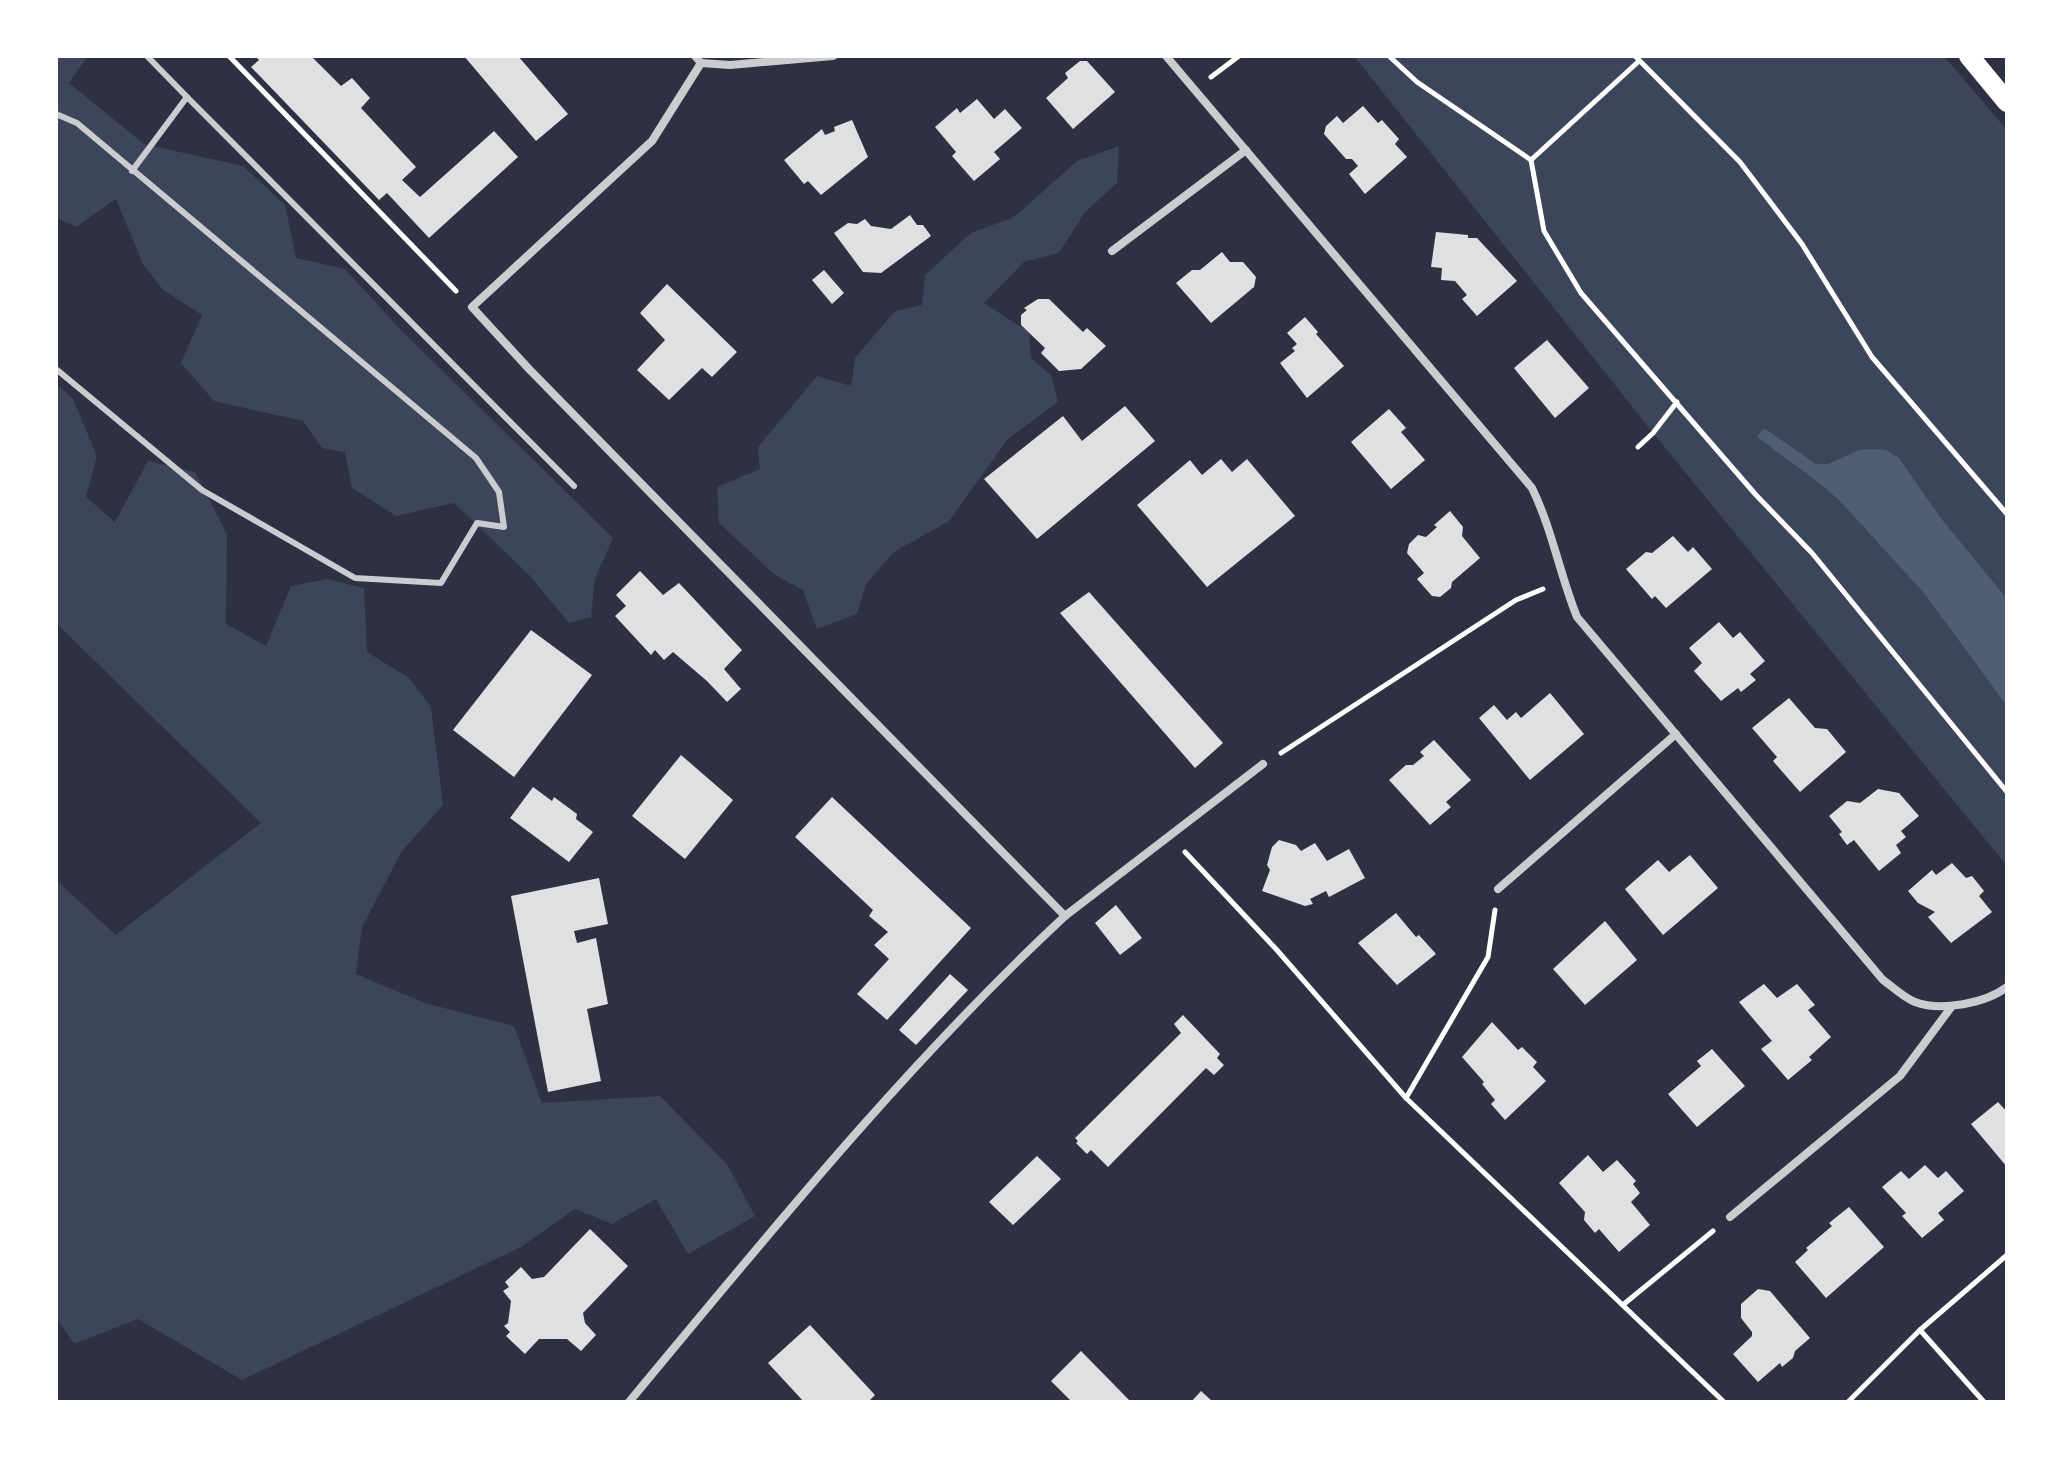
<svg xmlns="http://www.w3.org/2000/svg" width="2063" height="1458" font-family="Barlow,sans-serif">
	<style>
		.green { fill: #3c4559 }
		.water { fill: #4f5d75 }
		.building { fill: #e0e0e3 }
		.lines { fill: none; stroke-linecap: round; stroke-linejoin: round }
		.path { stroke: #fff; stroke-width: 5 }
		.service { stroke: #caccd0; stroke-width: 6 }
		.minor { stroke: #caccd0; stroke-width: 8 }
		.primary { stroke: #fff; stroke-width: 20 }
	</style>
	<rect width="100%" height="100%" fill="#2d3142"/>
	<g class="green">
		<path d="M 56,56 L 88,56 L 69,83 L 144,144 L 243,166 L 285,205 L 296,258 L 345,269 L 402,331 L 613,538 L 595,579 L 591,617 L 569,623 L 529,575 L 454,503 L 396,516 L 352,488 L 345,452 L 322,448 L 303,421 L 214,401 L 181,363 L 202,315 L 163,290 L 143,264 L 116,199 L 76,227 L 56,218 Z"/>
		<path d="M 1354,56 L 1944,56 L 2007,130 L 2007,866 L 1653,433 Z"/>
		<path d="M 1119,146 L 1117,183 L 1085,212 L 1059,253 L 1024,262 L 984,303 L 1029,332 L 1031,358 L 1051,375 L 1058,402 L 1008,439 L 949,521 L 894,552 L 866,584 L 857,614 L 817,629 L 803,590 L 775,575 L 719,523 L 717,487 L 760,469 L 758,447 L 817,376 L 851,386 L 855,358 L 895,311 L 922,305 L 925,275 L 971,233 L 1014,217 L 1077,161 Z"/>
		<path d="M 56,384 L 73,399 L 97,456 L 86,497 L 115,522 L 148,461 L 195,472 L 227,534 L 226,624 L 266,646 L 291,586 L 327,579 L 364,588 L 367,652 L 409,678 L 431,707 L 443,805 L 402,851 L 362,927 L 356,974 L 425,1003 L 514,1026 L 542,1103 L 660,1096 L 727,1164 L 755,1216 L 688,1254 L 656,1199 L 612,1224 L 575,1209 L 521,1247 L 242,1380 L 138,1319 L 74,1344 L 56,1317 L 56,880 L 116,935 L 261,823 L 56,623 Z"/>
	</g>
	<path class="water" d="M 1764,428 L 1816,464 L 1828,464 L 1859,450 L 1874,449 L 1886,450 L 1899,458 L 1940,517 L 2007,599 L 2007,706 L 1924,593 L 1839,500 L 1814,479 L 1757,437 Z"/>
	<g class="building">
		<path d="M 255,56 L 311,56 L 341,86 L 352,78 L 370,98 L 361,108 L 416,167 L 402,180 L 420,197 L 494,131 L 518,157 L 429,238 L 387,193 L 379,200 L 251,67 L 259,60 Z"/>
		<path d="M 464,56 L 518,56 L 568,114 L 536,141 Z"/>
		<path d="M 1080,61 L 1087,61 L 1115,92 L 1073,129 L 1046,98 L 1068,78 L 1065,73 Z"/>
		<path d="M 977,99 L 994,119 L 1005,109 L 1022,128 L 994,152 L 1000,159 L 974,181 L 952,156 L 956,152 L 935,127 L 957,108 L 960,113 Z"/>
		<path d="M 1363,106 L 1378,123 L 1382,120 L 1399,139 L 1395,144 L 1407,157 L 1365,194 L 1349,174 L 1358,166 L 1352,159 L 1346,159 L 1324,134 L 1326,126 L 1337,116 L 1343,123 Z"/>
		<path d="M 852,120 L 868,157 L 821,195 L 808,181 L 804,184 L 784,160 L 822,129 L 825,135 L 835,131 L 834,127 Z"/>
		<path d="M 910,215 L 917,225 L 923,225 L 931,236 L 881,273 L 863,272 L 834,233 L 848,223 L 857,224 L 865,219 L 871,226 L 891,229 Z"/>
		<path d="M 1436,232 L 1468,235 L 1468,238 L 1477,238 L 1517,281 L 1477,316 L 1462,299 L 1467,295 L 1455,281 L 1441,280 L 1442,268 L 1431,267 Z"/>
		<path d="M 1222,252 L 1230,262 L 1243,262 L 1256,277 L 1254,287 L 1211,323 L 1176,283 L 1192,270 L 1200,270 Z"/>
		<path d="M 824,270 L 844,293 L 832,304 L 812,280 Z"/>
		<path d="M 667,284 L 737,352 L 712,377 L 702,368 L 669,400 L 637,370 L 665,340 L 640,313 Z"/>
		<path d="M 1038,299 L 1049,299 L 1083,332 L 1087,328 L 1106,346 L 1081,369 L 1059,371 L 1041,353 L 1045,348 L 1021,325 L 1021,315 L 1027,310 L 1024,308 Z"/>
		<path d="M 1305,317 L 1318,332 L 1316,334 L 1344,366 L 1307,398 L 1280,363 L 1295,351 L 1292,348 L 1297,344 L 1287,333 Z"/>
		<path d="M 1547,340 L 1589,388 L 1555,418 L 1514,368 Z"/>
		<path d="M 1125,406 L 1155,441 L 1037,539 L 984,479 L 1063,416 L 1082,441 Z"/>
		<path d="M 1389,409 L 1406,428 L 1401,432 L 1425,460 L 1391,489 L 1351,442 Z"/>
		<path d="M 1221,459 L 1232,472 L 1247,459 L 1295,516 L 1207,587 L 1137,505 L 1190,460 L 1202,475 Z"/>
		<path d="M 1450,511 L 1463,527 L 1462,536 L 1480,558 L 1452,582 L 1451,588 L 1440,597 L 1432,596 L 1417,579 L 1424,573 L 1407,553 L 1409,544 L 1418,535 L 1426,537 L 1437,527 L 1434,525 Z"/>
		<path d="M 1673,536 L 1688,552 L 1693,547 L 1712,569 L 1666,608 L 1655,596 L 1652,599 L 1626,569 L 1646,552 L 1652,553 Z"/>
		<path d="M 640,571 L 663,595 L 679,583 L 742,650 L 724,669 L 741,689 L 727,702 L 707,681 L 673,652 L 664,660 L 655,650 L 651,655 L 615,616 L 626,606 L 616,595 Z"/>
		<path d="M 1089,592 L 1223,743 L 1195,768 L 1060,613 Z"/>
		<path d="M 1719,622 L 1733,638 L 1740,632 L 1765,661 L 1750,674 L 1756,680 L 1741,692 L 1738,688 L 1721,701 L 1694,671 L 1702,663 L 1689,648 Z"/>
		<path d="M 531,630 L 592,675 L 514,777 L 453,730 Z"/>
		<path d="M 1550,693 L 1584,734 L 1530,780 L 1479,718 L 1494,705 L 1507,720 L 1516,712 L 1521,718 Z"/>
		<path d="M 1789,698 L 1815,728 L 1827,729 L 1846,752 L 1800,792 L 1773,761 L 1777,757 L 1752,728 Z"/>
		<path d="M 1434,740 L 1471,780 L 1446,802 L 1451,807 L 1430,825 L 1389,780 L 1406,765 L 1413,765 L 1424,756 L 1420,752 Z"/>
		<path d="M 681,755 L 733,800 L 685,859 L 632,816 Z"/>
		<path d="M 533,787 L 552,801 L 554,797 L 577,814 L 576,819 L 593,832 L 569,862 L 510,818 Z"/>
		<path d="M 1878,789 L 1899,793 L 1919,816 L 1901,831 L 1906,837 L 1896,845 L 1901,853 L 1879,871 L 1854,840 L 1847,845 L 1839,834 L 1842,832 L 1829,816 L 1847,801 L 1860,803 Z"/>
		<path d="M 832,797 L 971,928 L 887,1020 L 857,994 L 889,959 L 874,945 L 888,932 L 869,916 L 873,910 L 795,837 Z"/>
		<path d="M 1279,840 L 1296,845 L 1301,851 L 1315,843 L 1327,861 L 1349,849 L 1365,878 L 1329,897 L 1326,891 L 1310,899 L 1313,904 L 1305,906 L 1262,891 L 1270,870 L 1267,865 L 1272,847 Z"/>
		<path d="M 1690,855 L 1718,888 L 1663,935 L 1625,889 L 1658,860 L 1669,872 Z"/>
		<path d="M 1952,863 L 1966,878 L 1972,876 L 1984,891 L 1979,896 L 1992,912 L 1951,943 L 1928,917 L 1935,912 L 1918,903 L 1908,891 L 1932,870 L 1936,875 Z"/>
		<path d="M 599,878 L 608,924 L 574,931 L 577,943 L 596,938 L 608,1004 L 587,1009 L 601,1081 L 548,1092 L 511,896 Z"/>
		<path d="M 1116,905 L 1142,938 L 1120,955 L 1095,923 Z"/>
		<path d="M 1396,913 L 1416,937 L 1419,935 L 1436,954 L 1397,985 L 1358,943 Z"/>
		<path d="M 1605,921 L 1637,960 L 1585,1005 L 1553,969 Z"/>
		<path d="M 950,974 L 968,990 L 916,1045 L 899,1030 Z"/>
		<path d="M 1764,984 L 1777,998 L 1797,984 L 1815,1005 L 1808,1010 L 1831,1037 L 1809,1057 L 1812,1060 L 1788,1080 L 1761,1049 L 1772,1041 L 1739,1002 Z"/>
		<path d="M 1183,1015 L 1220,1054 L 1217,1058 L 1224,1065 L 1214,1075 L 1206,1068 L 1108,1167 L 1091,1150 L 1087,1154 L 1076,1143 L 1078,1141 L 1075,1138 L 1181,1033 L 1174,1024 Z"/>
		<path d="M 1492,1022 L 1518,1050 L 1522,1047 L 1537,1062 L 1533,1067 L 1546,1081 L 1505,1120 L 1491,1104 L 1495,1100 L 1482,1084 L 1484,1082 L 1462,1057 Z"/>
		<path d="M 1712,1049 L 1745,1086 L 1697,1127 L 1668,1094 L 1701,1066 L 1697,1061 Z"/>
		<path d="M 1998,1102 L 2007,1112 L 2007,1167 L 1971,1124 Z"/>
		<path d="M 1588,1155 L 1603,1172 L 1617,1160 L 1636,1181 L 1633,1184 L 1640,1193 L 1631,1202 L 1650,1225 L 1619,1252 L 1599,1229 L 1595,1233 L 1584,1220 L 1585,1212 L 1559,1183 Z"/>
		<path d="M 1037,1156 L 1061,1179 L 1013,1225 L 989,1202 Z"/>
		<path d="M 1925,1165 L 1938,1178 L 1946,1171 L 1964,1191 L 1938,1213 L 1944,1220 L 1922,1238 L 1902,1216 L 1906,1213 L 1882,1187 L 1901,1171 L 1909,1179 Z"/>
		<path d="M 1849,1207 L 1884,1247 L 1826,1298 L 1795,1262 L 1808,1250 L 1806,1248 L 1832,1226 L 1829,1223 Z"/>
		<path d="M 590,1229 L 628,1266 L 583,1313 L 585,1323 L 596,1335 L 581,1351 L 567,1339 L 539,1339 L 525,1354 L 506,1336 L 510,1332 L 504,1326 L 508,1323 L 511,1301 L 503,1291 L 509,1287 L 505,1282 L 521,1267 L 532,1279 L 544,1277 Z"/>
		<path d="M 1758,1289 L 1770,1291 L 1810,1338 L 1795,1351 L 1793,1358 L 1782,1367 L 1780,1363 L 1758,1382 L 1733,1354 L 1752,1336 L 1752,1332 L 1741,1318 L 1741,1304 Z"/>
		<path d="M 810,1325 L 875,1395 L 868,1402 L 804,1402 L 768,1363 Z"/>
		<path d="M 1081,1351 L 1131,1402 L 1072,1402 L 1051,1381 Z"/>
		<path d="M 1201,1391 L 1213,1402 L 1191,1402 Z"/>
	</g>
	<g class="lines">
		<g class="path">
			<path d="M 229,56 L 456,291"/>
			<path d="M 1389,56 L 1417,82 L 1531,160 L 1544,231 L 1581,293 L 1756,495 L 1812,553 L 2007,792"/>
			<path d="M 1635,56 L 1740,162 L 1802,244 L 1872,357 L 2007,514"/>
			<path d="M 1211,77 L 1239,56"/>
			<path d="M 1531,160 L 1639,61"/>
			<path d="M 1638,447 L 1653,433 L 1677,402"/>
			<path d="M 1281,753 L 1516,600 L 1543,589"/>
			<path d="M 1185,852 L 1276,949 L 1406,1098 L 1724,1402"/>
			<path d="M 1406,1098 L 1488,957 L 1495,910"/>
			<path d="M 1624,1304 L 1713,1231"/>
			<path d="M 1920,1330 L 2007,1255"/>
			<path d="M 1848,1402 L 1920,1330 L 1984,1402"/>
		</g>
		<g class="service">
			<path d="M 147,56 L 187,97"/>
			<path d="M 56,114 L 77,123 L 476,458 L 499,492 L 504,527 L 477,523 L 441,583 L 355,578 L 202,490 L 56,369"/>
			<path d="M 132,171 L 187,97 L 574,486"/>
		</g>
		<g class="minor">
			<path d="M 695,56 L 701,63 L 730,65 L 833,56"/>
			<path d="M 1166,56 L 1532,488 C 1552,529 1560,575 1577,617 L 1883,980 C 1893,987 1904,998 1915,1002 C 1941,1012 1986,1003 2007,987"/>
			<path d="M 701,63 L 652,141 L 472,307 L 529,369 L 1065,916 L 1263,764"/>
			<path d="M 1112,251 L 1246,150"/>
			<path d="M 1498,889 L 1676,734"/>
			<path d="M 1730,1217 L 1900,1076 L 1952,1006"/>
			<path d="M 629,1402 C 767,1236 907,1063 1065,916"/>
		</g>
		<path class="primary" d="M 1969,56 L 2007,102"/>
	</g>
	<rect width="2063" height="1458" fill="none" stroke="#ffffff" stroke-width="116"/>
</svg>
